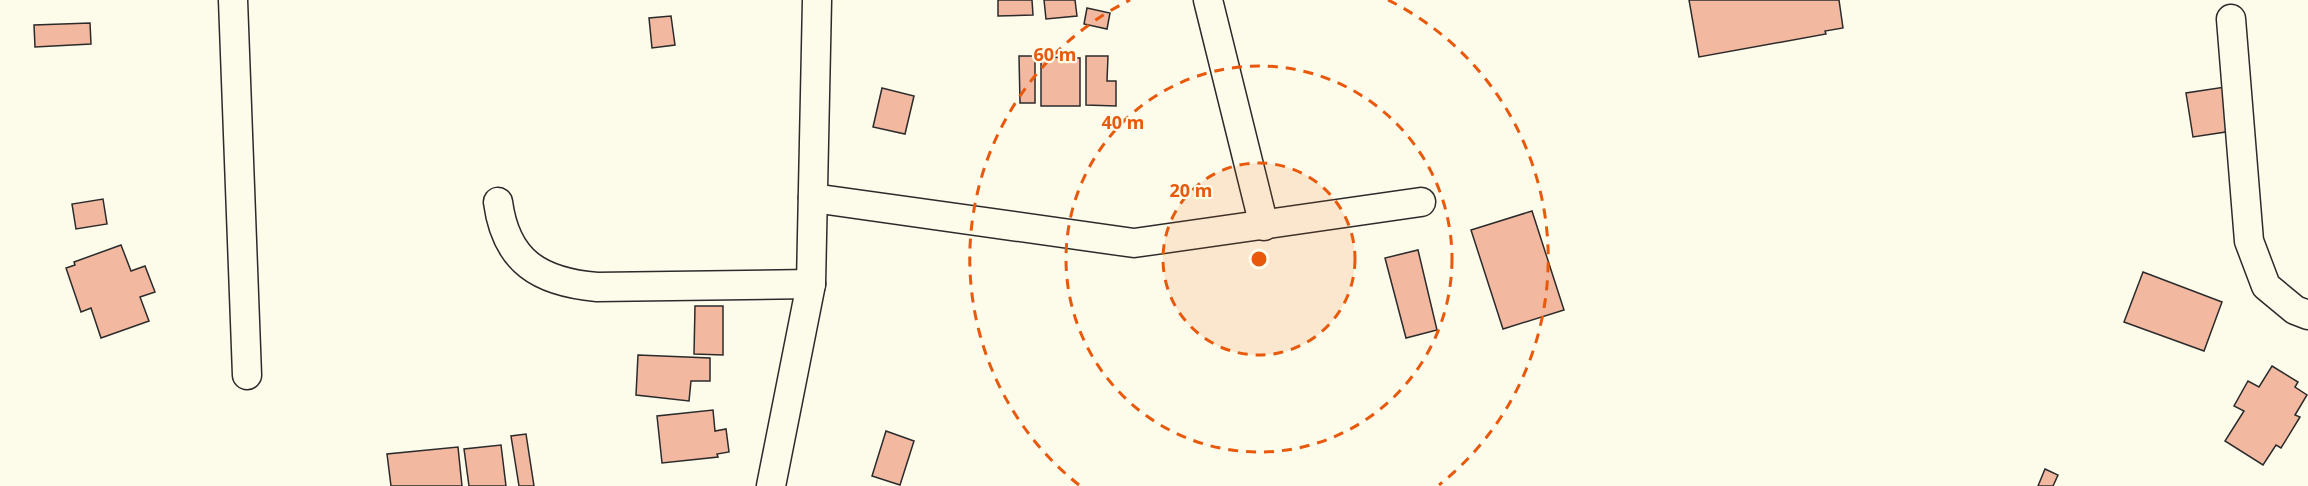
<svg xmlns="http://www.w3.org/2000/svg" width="2308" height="486" font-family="'Noto Sans',sans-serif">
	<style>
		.building { fill: #f2b8a0; stroke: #2b2b2b; stroke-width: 1.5 }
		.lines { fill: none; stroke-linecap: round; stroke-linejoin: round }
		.street-casing { stroke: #2b2b2b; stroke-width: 31 }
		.street { stroke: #fdfbea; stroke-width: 28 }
		.ring { fill: none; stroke: #e8590c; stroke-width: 3; stroke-dasharray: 10 8 }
		.centre { fill: #e8590c; stroke: #fdfbea; stroke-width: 3 }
		.ring-label { font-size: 18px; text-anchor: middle; font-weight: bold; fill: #e8590c; stroke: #fdfbea; stroke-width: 4.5; stroke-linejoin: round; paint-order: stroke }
	</style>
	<rect width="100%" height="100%" fill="#fdfbea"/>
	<g class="building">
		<path d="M 998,0 L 1032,0 L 1033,15 L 998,16 Z"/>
		<path d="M 1044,0 L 1075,0 L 1077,16 L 1046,19 Z"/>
		<path d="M 1689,0 L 1839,0 L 1843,28 L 1825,31 L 1826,34 L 1699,57 Z"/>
		<path d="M 1087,8 L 1110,13 L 1107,29 L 1084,24 Z"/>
		<path d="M 671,16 L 675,45 L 652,48 L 649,18 Z"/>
		<path d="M 90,23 L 91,44 L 35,47 L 34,25 Z"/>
		<path d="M 1019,56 L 1035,56 L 1035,103 L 1020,103 Z"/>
		<path d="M 1086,56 L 1108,56 L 1107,81 L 1116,81 L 1116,106 L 1086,105 Z"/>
		<path d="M 1041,57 L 1080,58 L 1080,106 L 1041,106 Z"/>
		<path d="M 2225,87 L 2232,131 L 2193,137 L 2186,93 Z"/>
		<path d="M 882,88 L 914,96 L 905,134 L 873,127 Z"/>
		<path d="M 103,199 L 107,224 L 76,229 L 72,204 Z"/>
		<path d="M 1532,211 L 1564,310 L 1503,329 L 1471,230 Z"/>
		<path d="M 121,245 L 131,271 L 145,266 L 155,292 L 140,297 L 149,321 L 101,338 L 91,308 L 81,312 L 66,268 L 75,265 L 74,262 Z"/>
		<path d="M 1418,250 L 1437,330 L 1406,338 L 1385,258 Z"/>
		<path d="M 2143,272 L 2222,302 L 2204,351 L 2124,322 Z"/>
		<path d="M 695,306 L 723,306 L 723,355 L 694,354 Z"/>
		<path d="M 638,355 L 710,358 L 710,381 L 691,381 L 689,401 L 636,395 Z"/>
		<path d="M 2272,366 L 2298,382 L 2295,387 L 2307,395 L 2295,415 L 2300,417 L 2281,448 L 2276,445 L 2263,465 L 2225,441 L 2244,411 L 2234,406 L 2248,381 L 2259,387 Z"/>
		<path d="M 713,410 L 715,431 L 726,429 L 729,452 L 717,454 L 718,457 L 662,463 L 657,416 Z"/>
		<path d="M 886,431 L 914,441 L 900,485 L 872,476 Z"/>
		<path d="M 526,434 L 534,486 L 519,486 L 511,436 Z"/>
		<path d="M 501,445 L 506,486 L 469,486 L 464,449 Z"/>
		<path d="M 458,447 L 462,486 L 391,486 L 387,454 Z"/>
		<path d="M 2045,469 L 2058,475 L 2053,486 L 2038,486 Z"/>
	</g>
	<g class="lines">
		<defs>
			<g id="street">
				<path d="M 233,0 L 247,375"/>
				<path d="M 1208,0 L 1264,226"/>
				<path d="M 2231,19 L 2249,241 L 2266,286 L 2295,310 L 2308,315"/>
				<path d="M 813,198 L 1134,243 L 1421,202"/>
				<path d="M 498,202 C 506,262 540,282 597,287 L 811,284"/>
				<path d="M 771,486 L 811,284 L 817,0"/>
			</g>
		</defs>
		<use href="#street" class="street-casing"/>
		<use href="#street" class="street"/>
	</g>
	<circle cx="1259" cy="259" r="96" fill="#e8590c" fill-opacity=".12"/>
	<g class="ring">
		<circle cx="1259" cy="259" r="96"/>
		<circle cx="1259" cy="259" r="193"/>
		<path d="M1079 485A289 289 0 0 1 1130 0M1388 0A289 289 0 0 1 1439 485"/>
	</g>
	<circle cx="1259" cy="259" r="9" class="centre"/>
	<g class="ring-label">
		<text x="1055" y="61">60 m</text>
		<text x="1123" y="129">40 m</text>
		<text x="1191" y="197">20 m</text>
	</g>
</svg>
